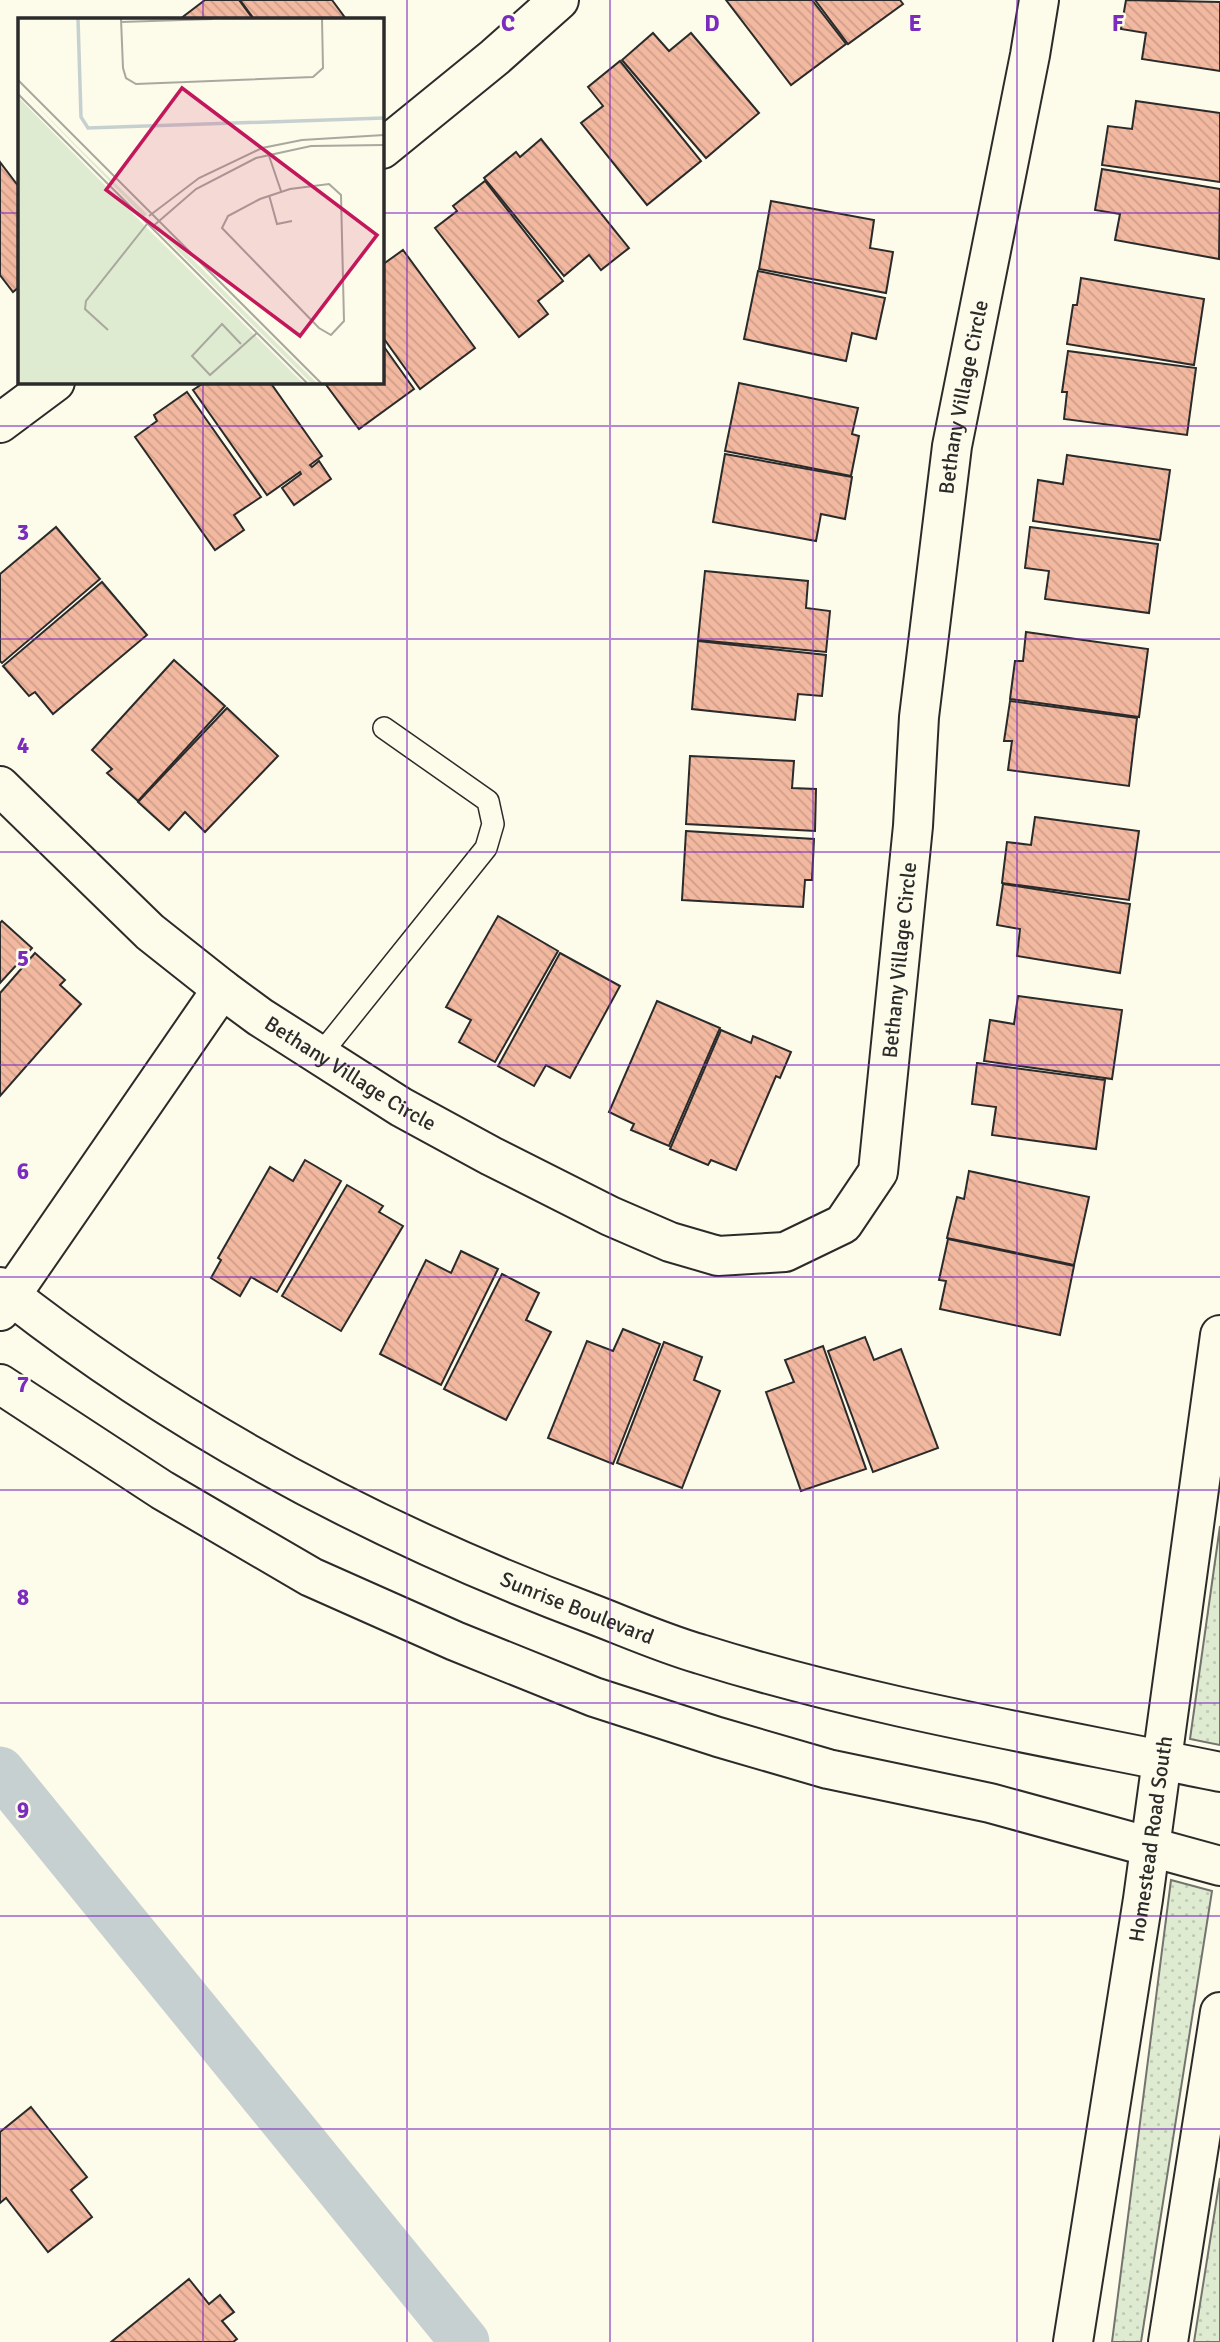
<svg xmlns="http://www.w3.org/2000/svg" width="1220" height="2342" font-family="Signika,sans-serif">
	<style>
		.grass { fill: url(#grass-dots); stroke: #74746e; stroke-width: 2 }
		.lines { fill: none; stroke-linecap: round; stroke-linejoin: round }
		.canal { stroke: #c7d0d0; stroke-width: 49 }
		.building { fill: url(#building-back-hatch); stroke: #2b2b2b; stroke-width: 2 }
		.service-casing { stroke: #2b2b2b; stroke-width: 24 }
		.minor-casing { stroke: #2b2b2b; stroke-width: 42 }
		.tertiary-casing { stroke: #2b2b2b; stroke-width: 42 }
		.secondary-casing { stroke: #2b2b2b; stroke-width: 42 }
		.service { stroke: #fdfbea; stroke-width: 21 }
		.minor { stroke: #fdfbea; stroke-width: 38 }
		.tertiary { stroke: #fdfbea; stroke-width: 38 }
		.secondary { stroke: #fdfbea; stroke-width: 38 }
		.grid { fill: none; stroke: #7b2cbf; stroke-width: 2; stroke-opacity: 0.55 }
		.labels { text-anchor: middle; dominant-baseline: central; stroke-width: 5; stroke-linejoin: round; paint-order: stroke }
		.street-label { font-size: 21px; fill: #2b2b2b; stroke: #fdfbea }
		.inset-river { fill: none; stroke: #c7d0d0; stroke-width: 3.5 }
		.inset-road { fill: none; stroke: #a9a89e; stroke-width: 2 }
		.view { fill: #c2185b; fill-opacity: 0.15; stroke: #c2185b; stroke-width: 3.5 }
		.inset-edge { fill: none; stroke: #2b2b2b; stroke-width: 3.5 }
		.grid-label { font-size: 23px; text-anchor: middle; font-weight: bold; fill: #7b2cbf; stroke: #fdfbea; stroke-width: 5; stroke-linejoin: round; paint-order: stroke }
	</style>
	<defs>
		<pattern id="grass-dots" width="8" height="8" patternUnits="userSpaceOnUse" patternTransform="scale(1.75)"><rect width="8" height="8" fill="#deebd1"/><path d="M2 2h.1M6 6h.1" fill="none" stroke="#bfcab4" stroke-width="1.8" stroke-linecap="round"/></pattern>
		<pattern id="building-back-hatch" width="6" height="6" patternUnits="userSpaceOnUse" patternTransform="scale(1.75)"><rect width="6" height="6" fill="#f2b8a0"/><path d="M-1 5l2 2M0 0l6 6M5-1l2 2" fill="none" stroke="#d09e8a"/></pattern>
	</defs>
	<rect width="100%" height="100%" fill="#fdfbea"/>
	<g class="grass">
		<path d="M 1220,1526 L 1220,1745 L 1190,1739 Z"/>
		<path d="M 1171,1880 L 1212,1891 L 1141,2342 L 1112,2342 Z"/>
		<path d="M 1220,2178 L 1220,2342 L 1194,2342 Z"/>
	</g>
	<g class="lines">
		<path class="canal" d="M 0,1771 L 465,2342"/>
	</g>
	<g class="building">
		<path d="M 205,0 L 239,0 L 253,19 L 180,19 Z"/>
		<path d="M 240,0 L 332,0 L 346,19 L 254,19 Z"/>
		<path d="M 726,0 L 812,0 L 846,44 L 791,85 Z"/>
		<path d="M 815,0 L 900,0 L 903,4 L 848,44 Z"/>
		<path d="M 1126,0 L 1220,2 L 1220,71 L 1142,59 L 1146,33 L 1121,29 Z"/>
		<path d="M 653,33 L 669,51 L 691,33 L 759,113 L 706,158 L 622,60 Z"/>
		<path d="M 620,61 L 701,161 L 647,205 L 581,123 L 603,106 L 588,87 Z"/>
		<path d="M 1136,101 L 1220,113 L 1220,182 L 1102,165 L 1108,126 L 1132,129 Z"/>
		<path d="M 541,139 L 629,248 L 601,270 L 589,255 L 564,276 L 484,178 L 516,152 L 520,157 Z"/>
		<path d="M 0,162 L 19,187 L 19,287 L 13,292 L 0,275 Z"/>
		<path d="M 1102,169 L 1220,189 L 1219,259 L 1115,240 L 1120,214 L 1095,210 Z"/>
		<path d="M 485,181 L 563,281 L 538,301 L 548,314 L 519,337 L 435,228 L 457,211 L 453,206 Z"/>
		<path d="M 771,201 L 874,220 L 870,248 L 893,252 L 886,293 L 759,269 Z"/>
		<path d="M 403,250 L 475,348 L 420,389 L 382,336 L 382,265 Z"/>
		<path d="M 758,271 L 885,298 L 876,339 L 852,333 L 846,361 L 744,339 Z"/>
		<path d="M 1081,278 L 1204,299 L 1194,365 L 1067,344 L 1073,305 L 1077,305 Z"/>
		<path d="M 382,344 L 414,389 L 359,429 L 324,382 L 382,382 Z"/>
		<path d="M 1068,351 L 1196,368 L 1187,435 L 1064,419 L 1067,392 L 1062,392 Z"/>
		<path d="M 205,382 L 270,382 L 322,456 L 310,465 L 312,467 L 319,461 L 331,479 L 294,505 L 282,488 L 301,474 L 300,472 L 267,495 L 193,390 Z"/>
		<path d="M 739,383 L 858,408 L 852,434 L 859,436 L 851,476 L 725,451 Z"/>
		<path d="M 187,392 L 261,497 L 234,515 L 244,530 L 215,550 L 135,437 L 157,421 L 154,415 Z"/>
		<path d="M 725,454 L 852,477 L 845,519 L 821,514 L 816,541 L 713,522 Z"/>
		<path d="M 1067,455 L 1170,470 L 1160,540 L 1033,521 L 1038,480 L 1063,484 Z"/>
		<path d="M 56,527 L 100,579 L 2,663 L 0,661 L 0,574 Z"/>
		<path d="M 1030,527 L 1158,544 L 1149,613 L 1045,599 L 1049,571 L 1025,568 Z"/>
		<path d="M 705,571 L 808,581 L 806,608 L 830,611 L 826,652 L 698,640 Z"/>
		<path d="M 102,582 L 147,635 L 53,714 L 35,692 L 29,696 L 3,666 Z"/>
		<path d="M 1026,632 L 1148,649 L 1139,717 L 1010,699 L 1015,661 L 1023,661 Z"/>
		<path d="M 698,641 L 826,655 L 822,696 L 798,694 L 795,720 L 692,709 Z"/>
		<path d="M 174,660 L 225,706 L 138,801 L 107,773 L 112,769 L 92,750 Z"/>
		<path d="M 1010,701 L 1137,718 L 1129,786 L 1008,770 L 1012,741 L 1004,741 Z"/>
		<path d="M 227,708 L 278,756 L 205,832 L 185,812 L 169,830 L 138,802 Z"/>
		<path d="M 690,756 L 794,761 L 792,788 L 816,789 L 815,831 L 686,824 Z"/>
		<path d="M 1035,817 L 1139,831 L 1129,900 L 1002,883 L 1007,842 L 1031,845 Z"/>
		<path d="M 686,831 L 814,839 L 812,880 L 805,880 L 803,907 L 682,900 Z"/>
		<path d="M 1003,884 L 1130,904 L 1120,973 L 1017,956 L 1020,929 L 997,925 Z"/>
		<path d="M 498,916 L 558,951 L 495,1062 L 459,1042 L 471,1020 L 446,1007 Z"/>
		<path d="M 2,921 L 32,948 L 0,983 L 0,923 Z"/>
		<path d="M 35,953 L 65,980 L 60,985 L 81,1004 L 0,1096 L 0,993 Z"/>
		<path d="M 560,953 L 620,986 L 570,1078 L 546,1065 L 534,1086 L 498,1066 Z"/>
		<path d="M 1018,996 L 1122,1010 L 1112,1079 L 984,1061 L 990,1020 L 1014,1024 Z"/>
		<path d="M 657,1001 L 720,1028 L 669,1146 L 631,1130 L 634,1124 L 609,1112 Z"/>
		<path d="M 721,1030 L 751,1043 L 753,1036 L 791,1052 L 780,1078 L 776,1076 L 736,1170 L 711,1160 L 708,1165 L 670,1149 Z"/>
		<path d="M 977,1063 L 1105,1080 L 1096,1149 L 992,1135 L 996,1107 L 972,1104 Z"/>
		<path d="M 305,1160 L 341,1181 L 277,1292 L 251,1277 L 240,1296 L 211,1278 L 221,1260 L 218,1258 L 270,1167 L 293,1181 Z"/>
		<path d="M 969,1171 L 1089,1197 L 1074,1265 L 947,1238 L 957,1197 L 964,1199 Z"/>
		<path d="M 347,1185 L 383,1206 L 379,1212 L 403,1226 L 341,1331 L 282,1296 Z"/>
		<path d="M 948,1239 L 1074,1266 L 1060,1335 L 940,1309 L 946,1281 L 939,1280 Z"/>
		<path d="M 461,1251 L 498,1269 L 441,1385 L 380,1354 L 426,1260 L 451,1273 Z"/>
		<path d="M 502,1274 L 539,1293 L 526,1320 L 551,1332 L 506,1420 L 444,1389 Z"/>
		<path d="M 623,1329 L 660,1344 L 613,1464 L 548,1438 L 587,1341 L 613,1351 Z"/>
		<path d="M 865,1337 L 874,1360 L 901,1349 L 938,1448 L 873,1472 L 828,1351 Z"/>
		<path d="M 664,1342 L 702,1357 L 694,1380 L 720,1391 L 682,1488 L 617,1463 Z"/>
		<path d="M 823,1346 L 866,1469 L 801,1491 L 766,1392 L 794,1382 L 785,1360 Z"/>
		<path d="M 31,2107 L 87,2177 L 71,2190 L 92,2217 L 48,2252 L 6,2198 L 0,2203 L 0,2132 Z"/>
		<path d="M 189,2279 L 209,2304 L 220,2295 L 234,2312 L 222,2321 L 237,2339 L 233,2342 L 111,2342 Z"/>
	</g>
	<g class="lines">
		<defs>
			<path id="service" d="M 320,1055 L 486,848 L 493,824 L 488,801 L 384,728"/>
			<g id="minor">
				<path d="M 382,149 L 495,57 L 559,0"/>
				<path d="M 0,423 L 55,382"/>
				<path id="s1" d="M 0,786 L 150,932 L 222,989 L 260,1017 L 401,1107 L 491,1156 L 610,1216 L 670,1242 L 718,1256 L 785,1252 L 843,1224 L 878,1172 L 913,826 L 919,717 L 952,446 L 1030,55 L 1039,0"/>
				<path d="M 0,1311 L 222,989"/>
			</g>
			<g id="tertiary">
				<path id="s2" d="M 0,1287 C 175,1426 378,1533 587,1612 C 624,1626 662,1643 700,1654 C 869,1707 1046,1736 1220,1772"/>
				<path d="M 0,1384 L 162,1490 L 311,1577 L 455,1641 L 594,1697 L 718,1737 L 828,1769 L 990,1803 L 1220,1866"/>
			</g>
			<g id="secondary">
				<path id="s3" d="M 1073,2342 L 1143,1899 L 1220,1335"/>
				<path d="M 1168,2342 L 1220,2012"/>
			</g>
		</defs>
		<use href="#service" class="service-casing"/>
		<use href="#minor" class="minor-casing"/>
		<use href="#tertiary" class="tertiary-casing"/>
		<use href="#secondary" class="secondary-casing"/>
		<use href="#service" class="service"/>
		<use href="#minor" class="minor"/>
		<use href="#tertiary" class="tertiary"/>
		<use href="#secondary" class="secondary"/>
	</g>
	<path class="grid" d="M 203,0 L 203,19M 407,0 L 407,2342M 610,0 L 610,2342M 813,0 L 813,2342M 1017,0 L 1017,2342M 0,213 L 19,213M 382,213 L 1220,213M 203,382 L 203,2342M 0,426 L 1220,426M 0,639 L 1220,639M 0,852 L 1220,852M 0,1065 L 1220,1065M 0,1277 L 1220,1277M 0,1490 L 1220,1490M 0,1703 L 1220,1703M 0,1916 L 1220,1916M 0,2129 L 1220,2129"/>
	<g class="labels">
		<g class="street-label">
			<text stroke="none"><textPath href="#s1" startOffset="1841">Bethany Village Circle</textPath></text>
			<text stroke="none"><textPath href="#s1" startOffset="1274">Bethany Village Circle</textPath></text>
			<text stroke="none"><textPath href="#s1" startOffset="455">Bethany Village Circle</textPath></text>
			<text stroke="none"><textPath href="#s2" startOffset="663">Sunrise Boulevard</textPath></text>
			<text stroke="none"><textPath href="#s3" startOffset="509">Homestead Road South</textPath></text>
		</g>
	</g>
	<g transform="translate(18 18)">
		<rect width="366" height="366" fill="#fdfbea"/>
		<path d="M 0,69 L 65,134 L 129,196 L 126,199 ZM 0,79 L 125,206 L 285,365 L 0,365 ZM 140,207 L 299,365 L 293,365 L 137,210 Z" fill="#deebd1"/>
		<path class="inset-river" d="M 60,1 L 63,99 L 70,110 L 366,100"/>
		<path class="inset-road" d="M 103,1 L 105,50 L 108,60 L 118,66 L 295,59 L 305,50 L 304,1M 103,4 L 195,1M 0,62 L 303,365M 0,76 L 289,365M 250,135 L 263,173M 311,166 L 323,177 L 326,303 L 313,317 L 301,310 L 204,210 L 210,198 L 242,181 L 272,171 ZM 251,177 L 259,206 L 274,203M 131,198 L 181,160 L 244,130 L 284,122 L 366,117M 133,210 L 178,171 L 238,140 L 293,128 L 366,127M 90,312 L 67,291 L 68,283 L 129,206M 223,326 L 204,306 L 174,338 L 192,357 L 239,315"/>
		<path class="view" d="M 164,70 L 359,217 L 282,318 L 88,172 Z"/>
		<rect width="366" height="366" class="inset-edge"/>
	</g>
	<g class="grid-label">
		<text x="508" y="31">C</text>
		<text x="712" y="31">D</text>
		<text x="915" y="31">E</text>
		<text x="1118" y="31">F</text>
		<text x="23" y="540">3</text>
		<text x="23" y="753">4</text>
		<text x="23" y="966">5</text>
		<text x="23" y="1179">6</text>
		<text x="23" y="1392">7</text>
		<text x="23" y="1605">8</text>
		<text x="23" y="1818">9</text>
	</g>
</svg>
